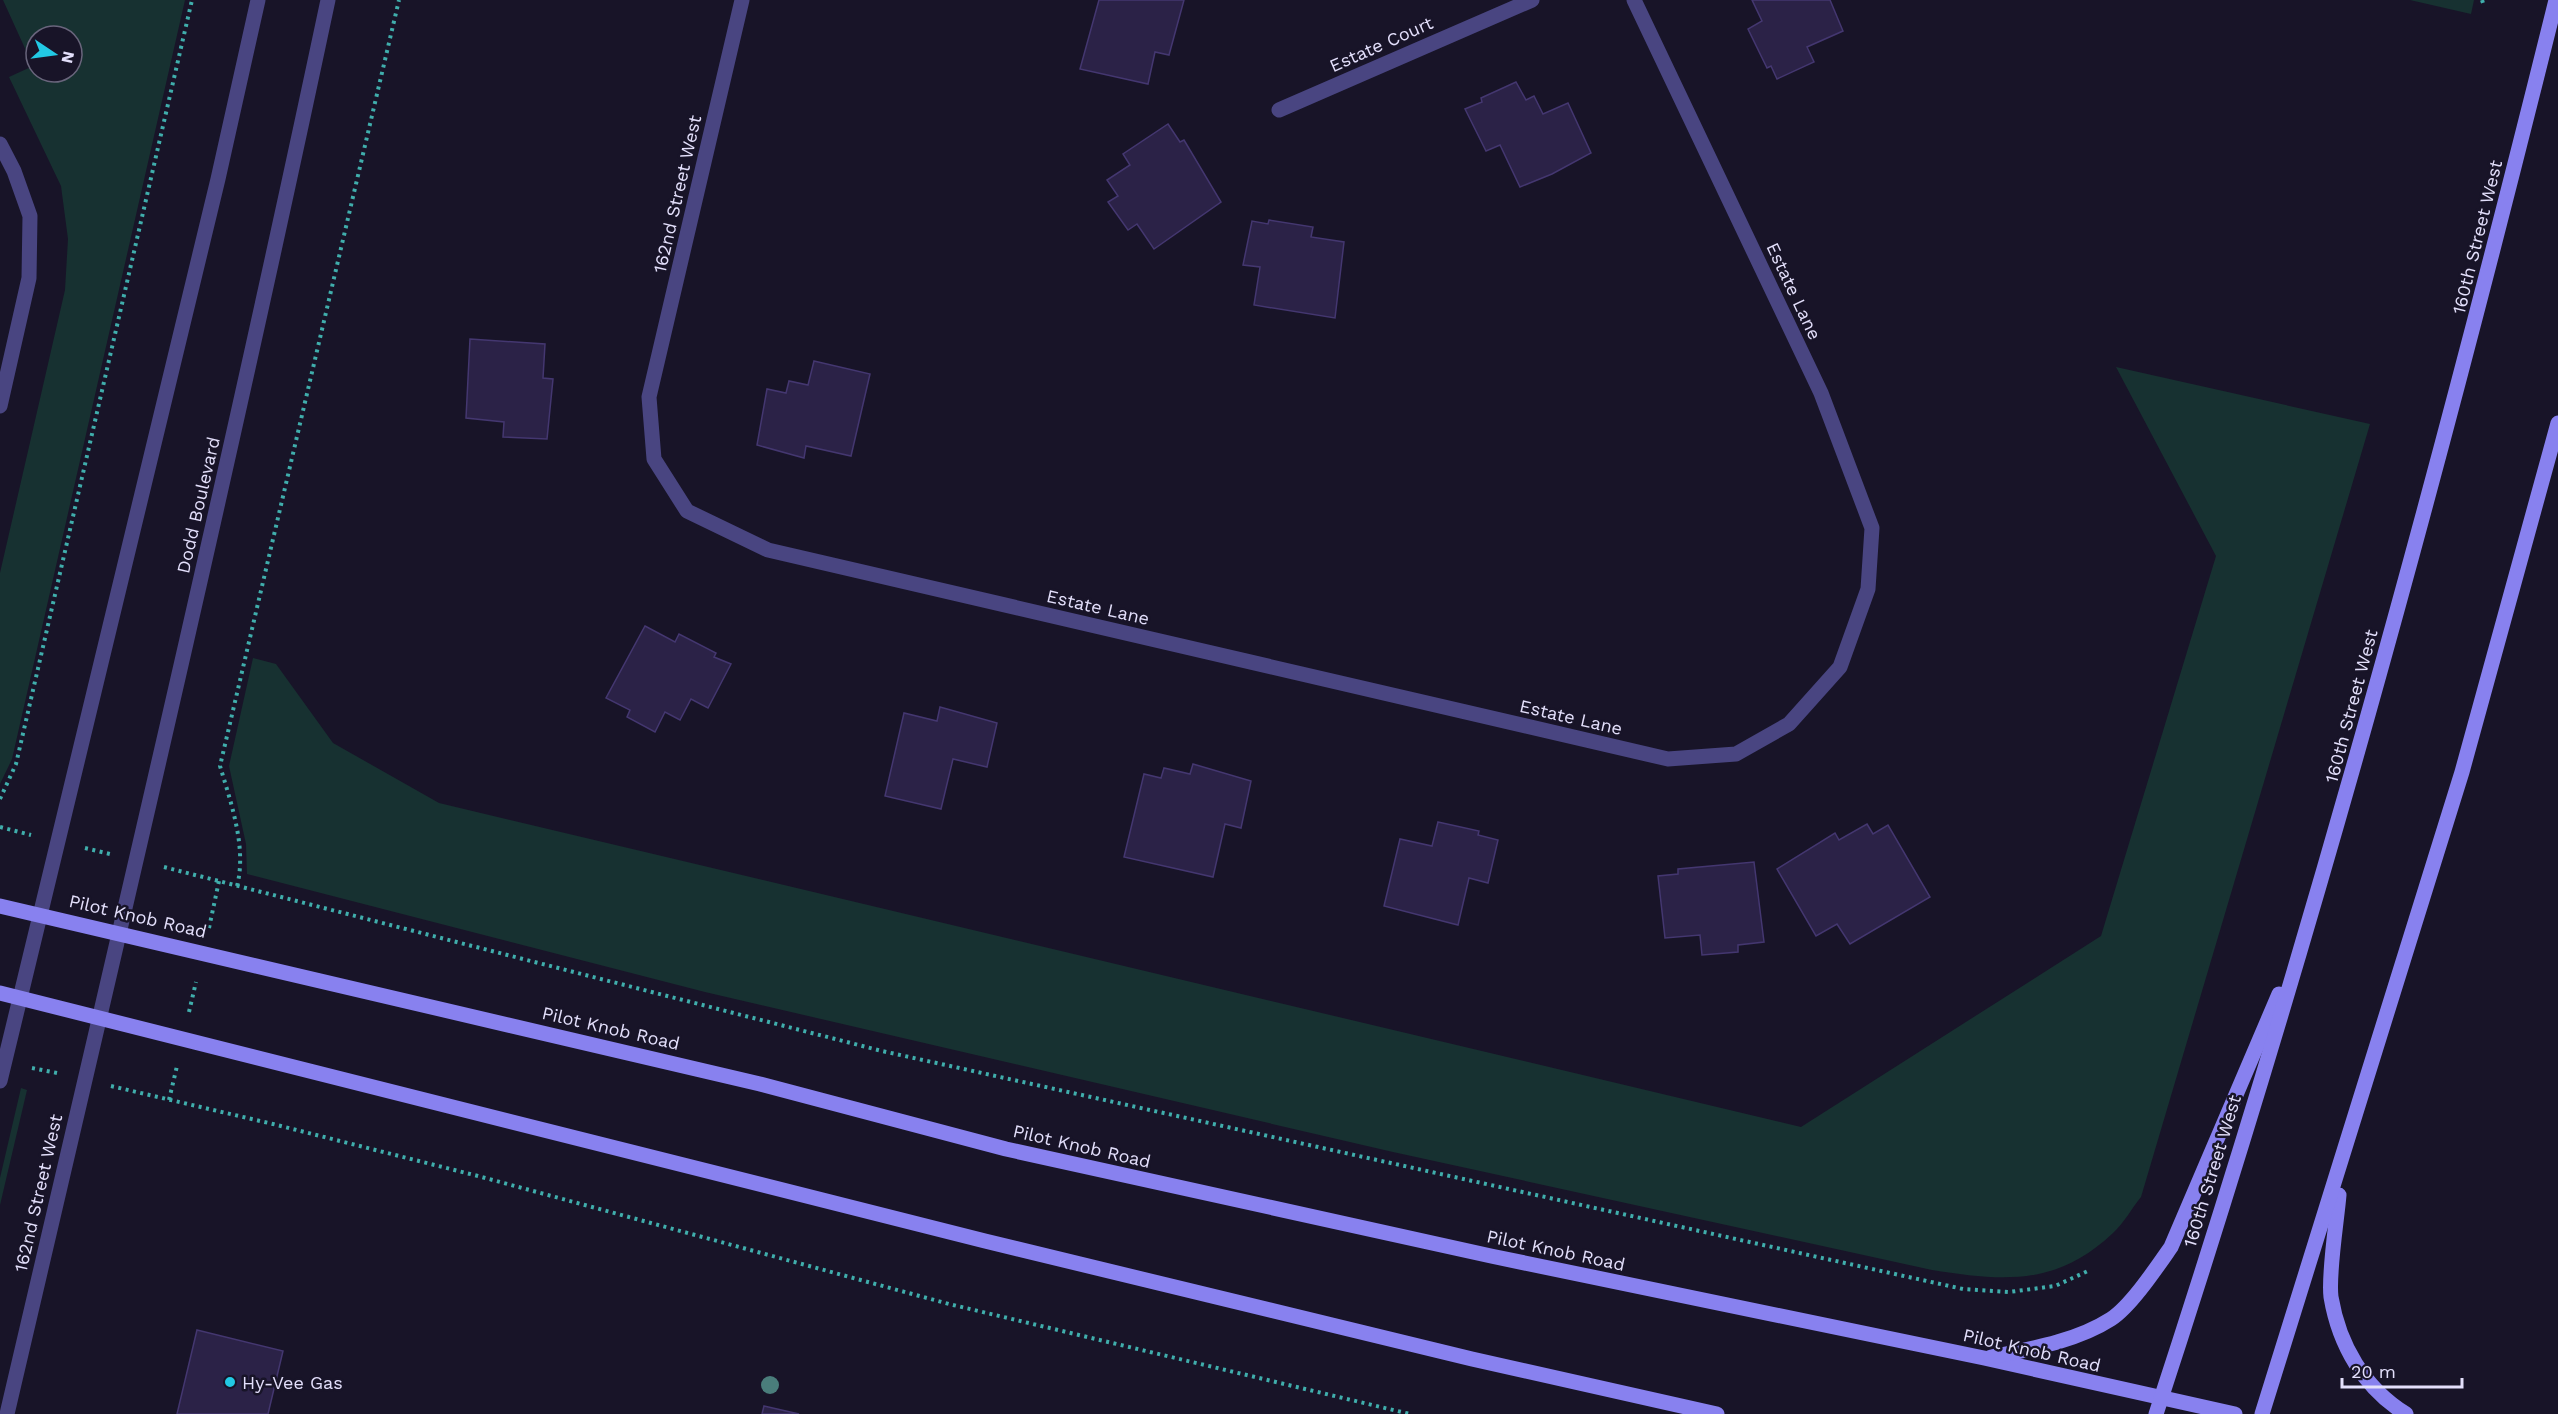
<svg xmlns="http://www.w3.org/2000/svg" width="2558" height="1414" font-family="'Work Sans',sans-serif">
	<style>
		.green { fill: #173131; fill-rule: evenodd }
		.building { fill: #2b2247; stroke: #443770; stroke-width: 1.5 }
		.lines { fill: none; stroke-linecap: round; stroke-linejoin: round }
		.path { stroke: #40aeac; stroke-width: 4; stroke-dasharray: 3 4.5; stroke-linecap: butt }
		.service { stroke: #494581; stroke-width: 15 }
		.minor { stroke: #494581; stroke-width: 15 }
		.tertiary { stroke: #494581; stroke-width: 15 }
		.secondary { stroke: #8881ef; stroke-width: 15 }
		.tree { fill: #4a7d7b }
		.poi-dot { fill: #22c9e4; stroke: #181428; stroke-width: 2 }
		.labels { text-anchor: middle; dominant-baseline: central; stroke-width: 5; stroke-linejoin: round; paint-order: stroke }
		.street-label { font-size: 18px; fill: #e3dffb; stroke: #181428 }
		.poi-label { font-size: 18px; fill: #e3dffb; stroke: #181428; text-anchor: start }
	</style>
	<rect width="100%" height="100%" fill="#181428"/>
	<g class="green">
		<path d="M 3,0 L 185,0 L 12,759 L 0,784 L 0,573 L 65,290 L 68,239 L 61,186 L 9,77 L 33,66 ZM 36,36 L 72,36 L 72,72 L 36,72 Z"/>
		<path d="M 2410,0 L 2474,0 L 2471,14 Z"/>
		<path d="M 2116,367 L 2370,424 L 2141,1197 C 2132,1208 2124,1223 2113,1233 C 2056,1287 2002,1281 1932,1270 L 1393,1152 L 705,992 L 247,874 L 246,844 L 229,766 L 253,658 L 276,664 L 333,743 L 439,803 L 1801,1127 L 2101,936 L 2216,556 Z"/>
		<path d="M 21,1088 L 27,1090 L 0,1205 L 0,1178 Z"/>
	</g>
	<g class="building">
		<path d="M 1099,0 L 1184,0 L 1169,55 L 1155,52 L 1148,84 L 1080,69 Z"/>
		<path d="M 1752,0 L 1830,0 L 1843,31 L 1807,47 L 1814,62 L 1777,79 L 1771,66 L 1767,68 L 1748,29 L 1762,21 Z"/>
		<path d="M 1516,82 L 1526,100 L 1534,96 L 1543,114 L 1568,103 L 1591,153 L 1552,174 L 1520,187 L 1500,145 L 1486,151 L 1465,109 L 1482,102 L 1481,98 Z"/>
		<path d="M 1168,124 L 1180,142 L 1184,140 L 1221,202 L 1154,249 L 1137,224 L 1128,230 L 1108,202 L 1118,196 L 1107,180 L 1130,165 L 1123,154 Z"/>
		<path d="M 1269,220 L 1313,227 L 1311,237 L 1344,242 L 1335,318 L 1254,305 L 1260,267 L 1243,265 L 1252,221 L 1268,224 Z"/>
		<path d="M 470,339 L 545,344 L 543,378 L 553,379 L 547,439 L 503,437 L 504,422 L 466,418 Z"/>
		<path d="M 814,361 L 870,374 L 851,456 L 806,446 L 804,458 L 757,445 L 767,389 L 786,393 L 789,381 L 808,385 Z"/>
		<path d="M 645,626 L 675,642 L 679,634 L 716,653 L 714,657 L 731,664 L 708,708 L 691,699 L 680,720 L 665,712 L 655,732 L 627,717 L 630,710 L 606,698 Z"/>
		<path d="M 940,707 L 997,723 L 987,767 L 953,759 L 941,809 L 885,796 L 904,713 L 937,721 Z"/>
		<path d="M 1193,764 L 1251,781 L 1241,828 L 1225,824 L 1213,877 L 1124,857 L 1144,774 L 1161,778 L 1164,768 L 1190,774 Z"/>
		<path d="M 1438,822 L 1479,831 L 1478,835 L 1498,840 L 1488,883 L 1469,878 L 1458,925 L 1384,906 L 1400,839 L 1432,846 Z"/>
		<path d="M 1867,824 L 1873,834 L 1888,825 L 1930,897 L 1850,944 L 1837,924 L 1816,936 L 1777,869 L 1835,833 L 1839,840 Z"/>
		<path d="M 1754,862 L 1764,942 L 1738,945 L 1738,952 L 1702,955 L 1700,935 L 1665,938 L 1658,876 L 1678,874 L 1678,869 Z"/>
		<path d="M 197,1330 L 283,1351 L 268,1414 L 177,1414 Z"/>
		<path d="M 764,1406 L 799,1414 L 762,1414 Z"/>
	</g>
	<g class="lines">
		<g class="path">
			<path d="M 2482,0 L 2483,3"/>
			<path d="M 0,799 L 16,764 L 192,0"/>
			<path d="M 0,827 L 31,835"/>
			<path d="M 85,848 L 110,854"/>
			<path d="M 164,867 L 882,1051 L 1963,1289 L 2009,1292 L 2055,1286 L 2088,1271"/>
			<path d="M 237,886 C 247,848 231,803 220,766 L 399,0"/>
			<path d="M 209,928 L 219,881"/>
			<path d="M 189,1012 L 196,982"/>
			<path d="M 32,1068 L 57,1073"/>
			<path d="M 111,1086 L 273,1124 L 478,1176 L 949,1304 L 1410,1414"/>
			<path d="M 169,1100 L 177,1066"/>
		</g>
		<path class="service" d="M 0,144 L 14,171 L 30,216 L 29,278 L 0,406"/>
		<g class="minor">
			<path d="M 742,0 L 649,397 L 654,459 L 687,511 L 768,550 L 1668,759 L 1736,754 L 1789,724 L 1840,667 L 1868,589 L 1872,528 L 1821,393 L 1634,0"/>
			<path d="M 1279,110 L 1532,0"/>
		</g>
		<g class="tertiary">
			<path d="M 0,1081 L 218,179 L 258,0"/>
			<path d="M 7,1414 C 117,943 228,473 328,0"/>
		</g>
		<g class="secondary">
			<path d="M 0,906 L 760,1084 L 1006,1149 L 1491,1256 L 1984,1358 L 2235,1414"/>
			<path d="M 0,993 L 985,1241 L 1472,1359 L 1717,1414"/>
			<path d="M 2339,1195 C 2337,1220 2328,1274 2331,1297 C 2339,1345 2364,1388 2406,1414"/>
			<path d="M 1991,1357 C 2031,1349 2077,1341 2111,1319 C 2131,1306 2157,1267 2171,1247 L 2279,994"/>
			<path d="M 2156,1414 C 2309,948 2438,476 2556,0"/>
			<path d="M 2262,1414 L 2462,772 L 2558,423"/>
		</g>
	</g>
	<circle class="tree" cx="770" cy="1385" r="9"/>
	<circle class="poi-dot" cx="230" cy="1382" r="6"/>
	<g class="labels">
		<g class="street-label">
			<text transform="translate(1381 44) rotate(-24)">Estate Court</text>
			<text transform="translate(677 194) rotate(-77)">162nd Street West</text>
			<text transform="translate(2477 237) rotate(-76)">160th Street West</text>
			<text transform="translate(1794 291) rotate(65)">Estate Lane</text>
			<text transform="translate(198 505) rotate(-77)">Dodd Boulevard</text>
			<text transform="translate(1098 607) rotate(13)">Estate Lane</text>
			<text transform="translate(2351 706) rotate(-75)">160th Street West</text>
			<text transform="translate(1571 717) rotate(13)">Estate Lane</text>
			<text transform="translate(138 916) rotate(13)">Pilot Knob Road</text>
			<text transform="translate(611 1028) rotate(13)">Pilot Knob Road</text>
			<text transform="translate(1082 1146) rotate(13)">Pilot Knob Road</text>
			<text transform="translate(2212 1171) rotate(-73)">160th Street West</text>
			<text transform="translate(38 1193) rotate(-77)">162nd Street West</text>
			<text transform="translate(1556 1250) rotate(12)">Pilot Knob Road</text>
			<text transform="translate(2032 1350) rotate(13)">Pilot Knob Road</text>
		</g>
		<g class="poi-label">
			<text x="242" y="1382">Hy-Vee Gas</text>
		</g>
	</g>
	<g transform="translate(54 54) rotate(103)"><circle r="28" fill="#181428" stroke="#69657c" stroke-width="1.5"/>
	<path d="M0-4.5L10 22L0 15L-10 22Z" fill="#22c9e4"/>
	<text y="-9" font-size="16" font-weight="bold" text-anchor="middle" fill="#e3dffb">N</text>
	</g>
	<path d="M2342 1378v9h120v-9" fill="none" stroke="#e3dffb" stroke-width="3"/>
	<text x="2351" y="1378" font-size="18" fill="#e3dffb" stroke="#181428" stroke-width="4.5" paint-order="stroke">20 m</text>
</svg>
